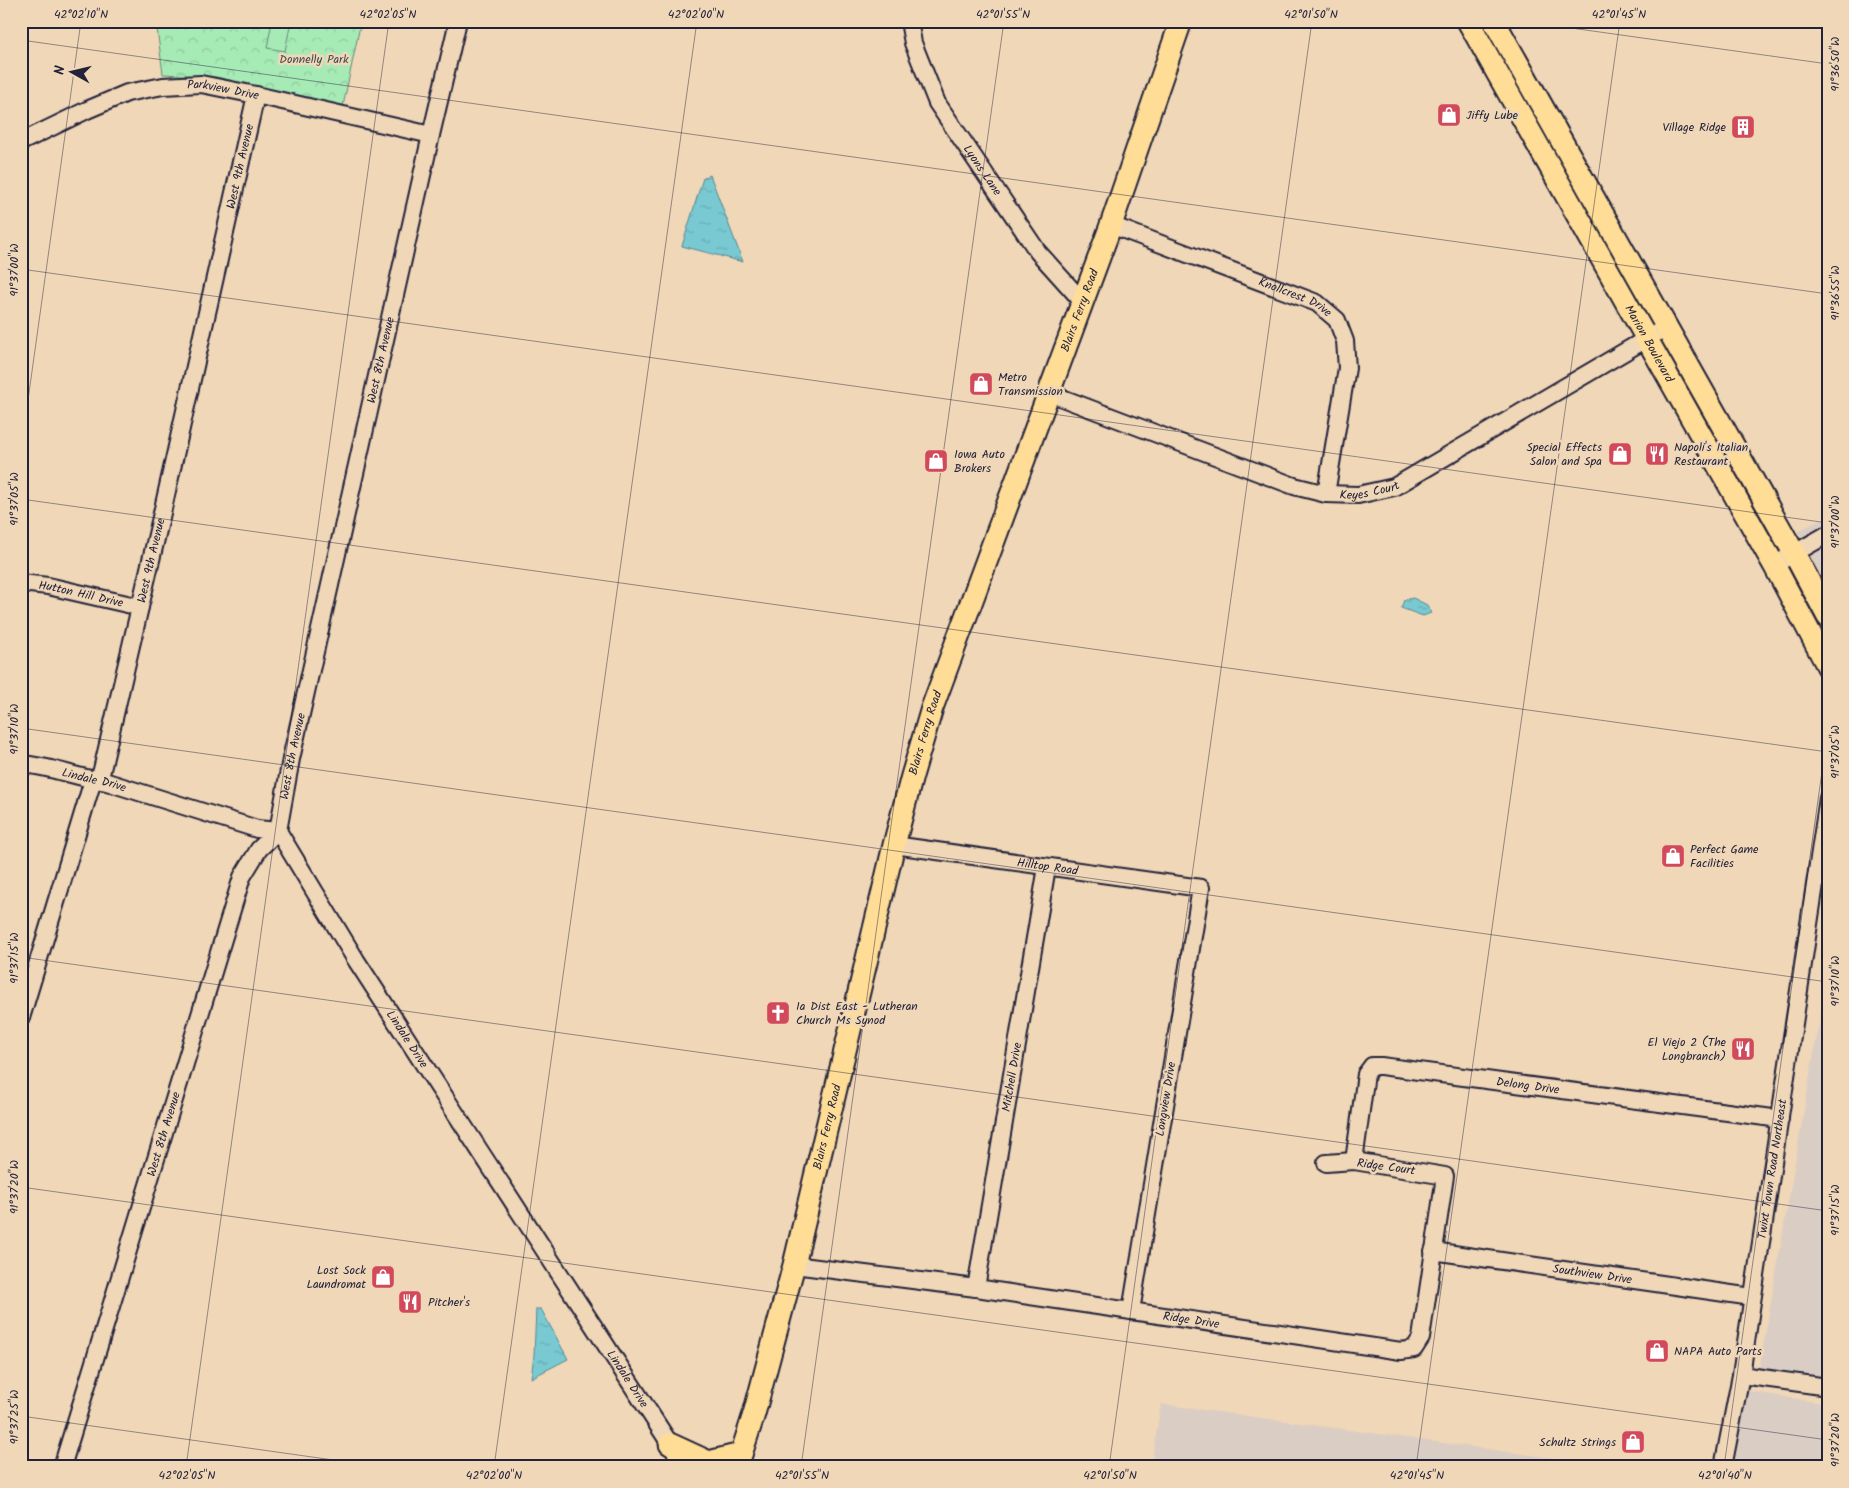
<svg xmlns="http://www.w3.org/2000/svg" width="1849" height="1488" font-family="Kalam,sans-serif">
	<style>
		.built { fill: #dacdc4 }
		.park { fill: url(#park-crowns); stroke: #648678 }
		.pitch { fill: #a6eab5; stroke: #648678 }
		.water { fill: url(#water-ripples); stroke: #568695 }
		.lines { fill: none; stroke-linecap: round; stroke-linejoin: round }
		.minor-casing { stroke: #22223b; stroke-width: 20 }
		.major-casing { stroke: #22223b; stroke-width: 25 }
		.minor { stroke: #f0d7b7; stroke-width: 16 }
		.major { stroke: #ffdd96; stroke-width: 21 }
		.ticks { fill: none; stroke: #22223b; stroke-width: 1; stroke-opacity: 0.45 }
		.labels { text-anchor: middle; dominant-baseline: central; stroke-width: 5; stroke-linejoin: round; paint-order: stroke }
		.park-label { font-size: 12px; fill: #3c4a53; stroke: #f0d7b7 }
		.street-label { font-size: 12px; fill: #22223b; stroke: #f0d7b7 }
		.poi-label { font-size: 12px; fill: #22223b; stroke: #f0d7b7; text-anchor: start }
		.neatline { fill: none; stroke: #22223b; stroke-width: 2 }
		.ticks-label { font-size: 12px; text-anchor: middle; fill: #22223b }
	</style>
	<defs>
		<pattern id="park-crowns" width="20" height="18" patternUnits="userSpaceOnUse" patternTransform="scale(1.25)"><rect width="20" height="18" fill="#a6eab5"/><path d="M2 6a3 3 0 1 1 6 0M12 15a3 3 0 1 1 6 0" fill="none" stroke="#8fc89d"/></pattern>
		<pattern id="water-ripples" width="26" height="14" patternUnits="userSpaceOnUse" patternTransform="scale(1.25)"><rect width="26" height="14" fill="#78c9d1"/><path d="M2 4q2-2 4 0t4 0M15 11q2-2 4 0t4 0" fill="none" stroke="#68acb4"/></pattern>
	</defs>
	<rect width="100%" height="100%" fill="#f0d7b7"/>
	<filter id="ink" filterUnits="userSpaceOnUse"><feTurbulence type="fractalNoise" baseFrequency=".02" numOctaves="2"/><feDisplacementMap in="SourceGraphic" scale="10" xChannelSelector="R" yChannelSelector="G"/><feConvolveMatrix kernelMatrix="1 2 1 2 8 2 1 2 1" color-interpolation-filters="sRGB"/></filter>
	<g filter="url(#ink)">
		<g class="built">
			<path d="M 1828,516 L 1828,594 L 1798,531 Z"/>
			<path d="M 1826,983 L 1828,983 L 1828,1386 L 1758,1377 Z"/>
			<path d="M 1748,1391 L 1828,1404 L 1828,1467 L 1733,1467 Z"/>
			<path d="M 1161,1404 L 1618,1467 L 1151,1467 Z"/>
		</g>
		<path class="park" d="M 156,21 L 361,21 L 343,106 L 216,77 L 163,74 Z"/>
		<path class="pitch" d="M 272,21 L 291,22 L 285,51 L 267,48 Z"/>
		<g class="water">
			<path d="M 710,175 L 743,262 L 682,246 L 703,178 Z"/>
			<path d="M 1413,598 L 1427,605 L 1431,613 L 1423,616 L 1401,608 L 1404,600 Z"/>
			<path d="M 536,1309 L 541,1309 L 568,1359 L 531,1378 L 534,1355 Z"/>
		</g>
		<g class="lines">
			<defs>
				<g id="minor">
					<path id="s1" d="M 909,21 L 913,43 L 937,103 L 1038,252 L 1082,301"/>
					<path id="s2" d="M 21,142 L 87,110 L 127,93 L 163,86 L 201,84 L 256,95 L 431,135"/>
					<path id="s3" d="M 1111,225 L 1317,303 L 1337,320 L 1345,341 L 1347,368 L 1326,494"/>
					<path id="s4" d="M 1049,393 L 1294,486 L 1326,494 L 1358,495 L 1394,487 L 1665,328"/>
					<path d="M 1774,565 L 1828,534"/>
					<path id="s5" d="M 21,583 L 48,586 L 140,607"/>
					<path id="s6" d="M 21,764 C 51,766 77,778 107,782 L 257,829 L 278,831"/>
					<path id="s7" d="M 278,831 L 356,960 L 685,1467"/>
					<path id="s8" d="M 894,845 L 1201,888 L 1131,1311"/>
					<path id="s9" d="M 21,1018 L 93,780 L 101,774 L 162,513 L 256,95"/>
					<path id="s10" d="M 1354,1161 L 1366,1074 L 1372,1066 L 1381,1066 L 1780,1119"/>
					<path id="s11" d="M 1433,1251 L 1752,1297"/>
					<path id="s12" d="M 794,1265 L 976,1288 L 1401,1351 L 1414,1349 L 1421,1338 L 1445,1176 L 1354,1161 L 1326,1163"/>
					<path id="s13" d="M 976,1288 L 1047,867"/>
					<path d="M 1741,1375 L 1828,1387"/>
					<path id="s14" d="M 62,1467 L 242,877 L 259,849 L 278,831 L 291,759 L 431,135 L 458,21"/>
					<path id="s15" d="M 1723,1467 L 1741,1375 L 1828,798"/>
				</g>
				<g id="major">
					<path id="s16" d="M 1468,21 L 1774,565 L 1828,667"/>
					<path d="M 1494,21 L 1794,553 L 1828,617"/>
					<path d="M 670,1444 L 709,1462 L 741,1454"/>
					<path id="s17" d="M 737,1467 L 754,1414 L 794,1265 L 894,845 L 912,776 L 932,708 L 1111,225 L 1181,21"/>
				</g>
			</defs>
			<use href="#minor" class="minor-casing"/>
			<use href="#major" class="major-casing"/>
			<use href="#minor" class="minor"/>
			<use href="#major" class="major"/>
		</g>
	</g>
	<path class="ticks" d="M 1521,21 L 1828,64M 21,40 L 1828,294M 21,269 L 1828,523M 21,450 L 81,21M 21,499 L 1828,752M 21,728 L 1828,982M 21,957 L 1828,1211M 21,1187 L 1828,1440M 21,1416 L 383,1467M 186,1467 L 389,21M 494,1467 L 697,21M 801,1467 L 1004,21M 1109,1467 L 1312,21M 1416,1467 L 1620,21M 1724,1467 L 1828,729"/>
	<defs>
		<symbol id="shop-square" viewBox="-11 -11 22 22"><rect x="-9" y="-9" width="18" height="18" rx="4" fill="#d1495b" stroke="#f0d7b7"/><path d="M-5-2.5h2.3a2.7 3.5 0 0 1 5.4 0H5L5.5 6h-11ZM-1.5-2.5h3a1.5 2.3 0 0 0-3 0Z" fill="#fff"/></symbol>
		<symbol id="building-square" viewBox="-11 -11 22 22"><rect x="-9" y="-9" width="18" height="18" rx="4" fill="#d1495b" stroke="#f0d7b7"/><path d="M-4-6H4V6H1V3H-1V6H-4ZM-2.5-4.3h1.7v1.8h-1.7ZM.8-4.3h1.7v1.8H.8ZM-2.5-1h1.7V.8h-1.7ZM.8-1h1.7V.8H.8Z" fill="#fff"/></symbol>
		<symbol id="restaurant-square" viewBox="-11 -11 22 22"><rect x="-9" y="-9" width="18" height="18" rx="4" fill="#d1495b" stroke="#f0d7b7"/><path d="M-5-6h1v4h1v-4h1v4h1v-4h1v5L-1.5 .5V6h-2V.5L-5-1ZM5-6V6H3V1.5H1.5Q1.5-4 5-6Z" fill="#fff"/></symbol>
		<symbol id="church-square" viewBox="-11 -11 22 22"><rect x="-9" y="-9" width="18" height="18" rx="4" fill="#d1495b" stroke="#f0d7b7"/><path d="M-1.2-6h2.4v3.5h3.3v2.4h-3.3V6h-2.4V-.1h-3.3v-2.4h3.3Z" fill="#fff"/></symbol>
	</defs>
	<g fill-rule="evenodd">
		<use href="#shop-square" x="1435" y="101" width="28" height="28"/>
		<use href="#building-square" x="1729" y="113" width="28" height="28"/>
		<use href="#shop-square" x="967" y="370" width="28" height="28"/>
		<use href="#shop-square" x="1606" y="440" width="28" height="28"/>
		<use href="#restaurant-square" x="1643" y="440" width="28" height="28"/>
		<use href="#shop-square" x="922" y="447" width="28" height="28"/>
		<use href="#shop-square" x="1659" y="842" width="28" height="28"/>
		<use href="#church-square" x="764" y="999" width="28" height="28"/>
		<use href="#restaurant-square" x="1729" y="1035" width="28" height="28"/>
		<use href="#shop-square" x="369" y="1263" width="28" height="28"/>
		<use href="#restaurant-square" x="396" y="1288" width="28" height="28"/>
		<use href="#shop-square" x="1643" y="1337" width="28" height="28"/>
		<use href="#shop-square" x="1619" y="1428" width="28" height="28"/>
	</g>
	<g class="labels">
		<g class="park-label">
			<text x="314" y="59">Donnelly Park</text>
		</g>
		<g class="street-label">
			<text stroke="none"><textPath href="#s2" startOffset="214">Parkview Drive</textPath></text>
			<text stroke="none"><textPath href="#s9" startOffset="882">West 9th Avenue</textPath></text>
			<text stroke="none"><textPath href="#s1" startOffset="168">Lyons Lane</textPath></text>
			<text stroke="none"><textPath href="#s3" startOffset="198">Knollcrest Drive</textPath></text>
			<text stroke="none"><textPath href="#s17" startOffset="1208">Blairs Ferry Road</textPath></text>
			<text stroke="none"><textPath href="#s16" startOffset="370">Marion Boulevard</textPath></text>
			<text stroke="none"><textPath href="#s14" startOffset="1158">West 8th Avenue</textPath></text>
			<text stroke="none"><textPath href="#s4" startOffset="339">Keyes Court</textPath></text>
			<text stroke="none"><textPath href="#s9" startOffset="478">West 9th Avenue</textPath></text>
			<text stroke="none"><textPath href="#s5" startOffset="61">Hutton Hill Drive</textPath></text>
			<text stroke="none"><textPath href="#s17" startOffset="758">Blairs Ferry Road</textPath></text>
			<text stroke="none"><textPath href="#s14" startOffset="752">West 8th Avenue</textPath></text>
			<text stroke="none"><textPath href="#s6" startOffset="75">Lindale Drive</textPath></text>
			<text stroke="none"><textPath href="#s8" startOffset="155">Hilltop Road</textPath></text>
			<text stroke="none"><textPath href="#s7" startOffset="245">Lindale Drive</textPath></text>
			<text stroke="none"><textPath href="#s13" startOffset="214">Mitchell Drive</textPath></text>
			<text stroke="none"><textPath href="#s10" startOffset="255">Delong Drive</textPath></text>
			<text transform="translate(1166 1099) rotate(-81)">Longview Drive</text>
			<text stroke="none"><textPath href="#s17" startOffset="352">Blairs Ferry Road</textPath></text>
			<text stroke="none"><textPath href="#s14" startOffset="348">West 8th Avenue</textPath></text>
			<text transform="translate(1386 1167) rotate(8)">Ridge Court</text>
			<text stroke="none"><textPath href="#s15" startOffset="302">Twixt Town Road Northeast</textPath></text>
			<text stroke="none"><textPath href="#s11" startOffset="161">Southview Drive</textPath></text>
			<text stroke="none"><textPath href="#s12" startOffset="401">Ridge Drive</textPath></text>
			<text stroke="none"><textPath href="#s7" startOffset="650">Lindale Drive</textPath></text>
		</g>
		<g class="poi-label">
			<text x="1466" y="115">Jiffy Lube</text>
			<text x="1726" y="127" text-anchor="end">Village Ridge</text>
			<text x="998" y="377">Metro<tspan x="998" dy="14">Transmission</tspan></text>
			<text x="1602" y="447" text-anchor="end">Special Effects<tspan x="1602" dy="14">Salon and Spa</tspan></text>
			<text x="1674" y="447">Napoli's Italian<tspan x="1674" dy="14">Restaurant</tspan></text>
			<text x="954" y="454">Iowa Auto<tspan x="954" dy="14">Brokers</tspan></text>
			<text x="1690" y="849">Perfect Game<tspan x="1690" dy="14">Facilities</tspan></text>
			<text x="796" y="1006">Ia Dist East - Lutheran<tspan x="796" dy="14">Church Ms Synod</tspan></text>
			<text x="1726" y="1042" text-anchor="end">El Viejo 2 (The<tspan x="1726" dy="14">Longbranch)</tspan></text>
			<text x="366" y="1270" text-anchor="end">Lost Sock<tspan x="366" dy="14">Laundromat</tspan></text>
			<text x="428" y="1302">Pitcher's</text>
			<text x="1674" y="1351">NAPA Auto Parts</text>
			<text x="1616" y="1442" text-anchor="end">Schultz Strings</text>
		</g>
	</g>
	<rect width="1849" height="1488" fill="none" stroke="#f0d7b7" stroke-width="55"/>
	<g transform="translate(72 72) rotate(278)" stroke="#f0d7b7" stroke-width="4" paint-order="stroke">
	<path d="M0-4L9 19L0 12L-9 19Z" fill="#22223b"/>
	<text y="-8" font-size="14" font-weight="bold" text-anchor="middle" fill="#22223b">N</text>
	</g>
	<rect x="28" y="28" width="1794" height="1432" class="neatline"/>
	<g class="ticks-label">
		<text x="81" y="18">42°02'10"N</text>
		<text x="388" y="18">42°02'05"N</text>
		<text x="696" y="18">42°02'00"N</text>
		<text x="1003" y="18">42°01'55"N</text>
		<text x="1311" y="18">42°01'50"N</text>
		<text x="1619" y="18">42°01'45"N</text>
		<text transform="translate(1835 64) rotate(-90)" y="4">91°36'50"W</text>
		<text transform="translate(14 270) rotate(-90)" y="4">91°37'00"W</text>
		<text transform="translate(1835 293) rotate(-90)" y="4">91°36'55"W</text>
		<text transform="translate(14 499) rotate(-90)" y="4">91°37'05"W</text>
		<text transform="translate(1835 522) rotate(-90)" y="4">91°37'00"W</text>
		<text transform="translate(14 729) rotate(-90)" y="4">91°37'10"W</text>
		<text transform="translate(1835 752) rotate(-90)" y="4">91°37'05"W</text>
		<text transform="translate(14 958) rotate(-90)" y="4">91°37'15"W</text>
		<text transform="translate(1835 981) rotate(-90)" y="4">91°37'10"W</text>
		<text transform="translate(14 1187) rotate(-90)" y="4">91°37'20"W</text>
		<text transform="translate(1835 1210) rotate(-90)" y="4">91°37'15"W</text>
		<text transform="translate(14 1417) rotate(-90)" y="4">91°37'25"W</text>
		<text transform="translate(1835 1440) rotate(-90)" y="4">91°37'20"W</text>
		<text x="187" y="1479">42°02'05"N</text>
		<text x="494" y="1479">42°02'00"N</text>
		<text x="802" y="1479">42°01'55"N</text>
		<text x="1110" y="1479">42°01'50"N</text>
		<text x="1417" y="1479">42°01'45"N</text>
		<text x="1725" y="1479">42°01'40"N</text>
	</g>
</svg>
